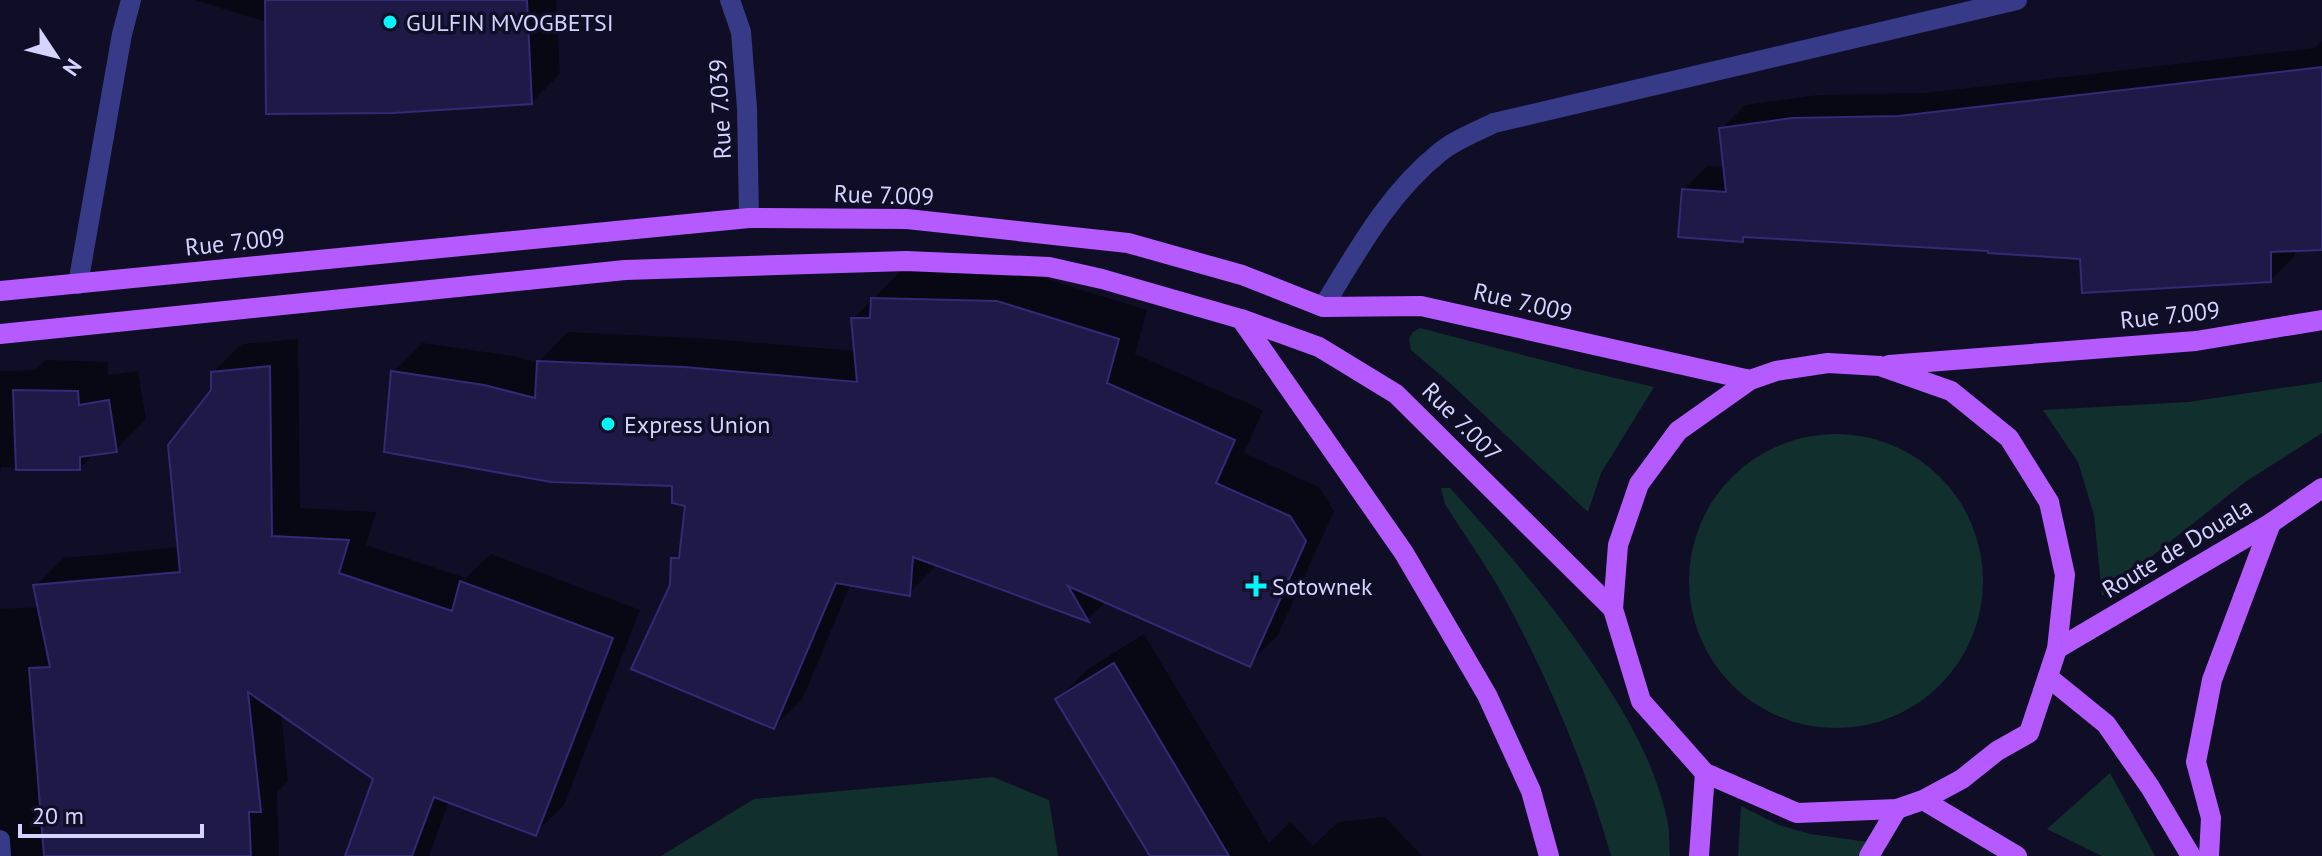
<svg xmlns="http://www.w3.org/2000/svg" width="2322" height="856" font-family="'PT Sans',sans-serif">
	<style>
		.green { fill: #11302d }
		.shadow { fill: #0007 }
		.building { fill: #1f1948; stroke: #332a75; stroke-width: 2 }
		.lines { fill: none; stroke-linecap: round; stroke-linejoin: round }
		.minor { stroke: #373a87; stroke-width: 20 }
		.major { stroke: #b55aff; stroke-width: 20 }
		.poi-dot { fill: #00f7fe; stroke: #100e26; stroke-width: 3 }
		.labels { text-anchor: middle; dominant-baseline: central; stroke-width: 7; stroke-linejoin: round; paint-order: stroke }
		.poi-label { font-size: 24px; fill: #d5d3ff; stroke: #100e26; text-anchor: start }
		.street-label { font-size: 24px; fill: #d5d3ff; stroke: #100e26 }
	</style>
	<rect width="100%" height="100%" fill="#100e26"/>
	<g class="green">
		<path d="M 1420,328 L 1581,370 L 1654,387 L 1601,473 L 1588,512 L 1451,384 L 1411,350 L 1409,339 L 1413,332 Z"/>
		<path d="M 2322,382 L 2322,433 L 2245,482 L 2102,596 L 2094,515 L 2078,462 L 2043,410 L 2189,402 Z"/>
		<circle cx="1836" cy="581" r="147"/>
		<path d="M 1441,488 L 1450,488 C 1505,549 1555,606 1600,675 C 1630,721 1655,765 1667,819 C 1670,831 1669,844 1670,856 L 1611,856 C 1586,767 1548,678 1504,597 C 1486,565 1464,534 1445,504 Z"/>
		<path d="M 2110,773 L 2155,856 L 2102,856 L 2047,829 Z"/>
		<path d="M 993,777 L 1049,800 L 1058,856 L 661,856 L 754,799 Z"/>
		<path d="M 1741,806 L 1779,825 L 1810,834 L 1868,842 L 1858,856 L 1738,856 Z"/>
	</g>
	<g class="shadow">
		<path d="M 194,0 L 556,0 L 560,74 L 532,102 Z"/>
		<path d="M 2322,41 L 2322,248 L 2295,249 L 2295,256 L 2271,280 L 2082,257 L 1746,235 L 1742,240 L 1683,190 L 1707,166 L 1725,167 L 1721,129 L 1745,105 L 1818,95 L 1925,93 L 2315,48 Z"/>
		<path d="M 902,270 L 1027,273 L 1147,310 L 1135,354 L 1263,410 L 1244,453 L 1319,487 L 1334,511 L 1278,635 L 1249,664 L 1106,601 L 1088,619 L 938,564 L 909,593 L 851,583 L 803,698 L 774,727 L 672,585 L 673,559 L 682,550 L 687,504 L 674,485 L 393,372 L 422,343 L 514,356 L 538,363 L 568,332 L 714,339 L 856,351 L 853,319 Z"/>
		<path d="M 298,339 L 300,508 L 376,512 L 366,545 L 466,578 L 491,554 L 640,610 L 564,805 L 535,833 L 449,801 L 429,856 L 347,856 L 375,778 L 281,712 L 288,781 L 277,792 L 279,856 L 0,856 L 0,609 L 40,607 L 35,586 L 64,558 L 179,547 L 213,391 L 213,372 L 242,344 Z"/>
		<path d="M 45,360 L 108,362 L 108,375 L 138,371 L 146,419 L 116,450 L 95,453 L 80,468 L 1,467 L 0,474 L 0,371 L 35,370 Z"/>
		<path d="M 1144,634 L 1269,843 L 1290,822 L 1313,846 L 1338,822 L 1385,817 L 1422,856 L 1152,856 L 1058,699 L 1088,669 Z"/>
	</g>
	<g class="building">
		<path d="M 265,0 L 527,0 L 532,104 L 393,113 L 266,114 Z"/>
		<path d="M 2322,67 L 2322,250 L 2271,252 L 2271,282 L 2082,293 L 2080,259 L 1988,253 L 1988,251 L 1743,237 L 1743,242 L 1678,237 L 1682,189 L 1726,192 L 1719,128 L 1792,118 L 1899,116 Z"/>
		<path d="M 871,298 L 997,301 L 1119,339 L 1107,383 L 1235,440 L 1216,483 L 1290,516 L 1306,541 L 1250,667 L 1068,586 L 1089,622 L 913,557 L 910,596 L 836,583 L 774,729 L 631,669 L 670,585 L 671,558 L 679,558 L 685,506 L 672,503 L 672,486 L 551,482 L 384,452 L 391,371 L 484,385 L 535,398 L 537,361 L 684,367 L 857,382 L 851,318 L 870,318 Z"/>
		<path d="M 270,366 L 272,536 L 349,540 L 339,573 L 452,611 L 460,581 L 613,638 L 536,836 L 434,797 L 412,856 L 345,856 L 373,779 L 248,692 L 261,812 L 249,812 L 251,856 L 44,856 L 29,668 L 50,667 L 33,585 L 180,572 L 168,445 L 211,390 L 211,372 Z"/>
		<path d="M 13,390 L 78,391 L 79,405 L 109,400 L 117,452 L 80,457 L 80,470 L 16,470 Z"/>
		<path d="M 1114,663 L 1229,856 L 1150,856 L 1055,699 Z"/>
	</g>
	<g class="lines">
		<g class="minor">
			<path d="M 730,0 L 741,32 L 747,108 L 749,218"/>
			<path d="M 78,284 L 122,34 L 131,0"/>
			<path d="M 1323,307 C 1357,252 1388,194 1439,153 C 1454,140 1476,132 1494,123 L 2017,0"/>
			<path d="M 0,840 L 1,856"/>
		</g>
		<g class="major">
			<path d="M 0,291 L 749,218 L 907,219 L 1128,243 L 1242,275 L 1323,307 L 1421,306 L 1750,380"/>
			<path d="M 1241,319 L 1404,553 L 1487,695 L 1531,791 L 1549,856"/>
			<path d="M 0,334 L 625,270 L 906,261 L 1049,267 L 1102,279 L 1241,319 L 1319,347 L 1396,394 L 1613,609"/>
			<path d="M 1828,363 L 1880,366 L 1951,391 L 2009,438 L 2049,502 L 2065,575 L 2057,649 L 2029,733 L 1997,751 L 1962,779 L 1923,800 L 1897,809 L 1797,813 L 1705,773 L 1641,701 L 1613,609 L 1618,545 L 1639,484 L 1678,431 L 1750,380 L 1776,371 Z"/>
			<path d="M 1889,365 L 2196,341 L 2322,320"/>
			<path d="M 2057,649 L 2271,523 L 2322,488"/>
			<path d="M 2048,677 L 2106,724 L 2150,787 L 2191,856"/>
			<path d="M 1923,800 L 2017,856"/>
			<path d="M 1699,856 L 1705,773"/>
			<path d="M 1869,856 L 1897,809"/>
			<path d="M 2209,856 L 2211,818 L 2196,762 L 2212,680 L 2271,523"/>
		</g>
	</g>
	<g class="poi-dot">
		<circle cx="390" cy="22" r="8"/>
		<circle cx="608" cy="424" r="8"/>
		<path d="M1252 574h8v8h8v8h-8v8h-8v-8h-8v-8h8z"/>
	</g>
	<g class="labels">
		<g class="poi-label">
			<text x="406" y="22">GULFIN MVOGBETSI</text>
			<text x="624" y="424">Express Union</text>
			<text x="1272" y="586">Sotownek</text>
		</g>
		<g class="street-label">
			<text transform="translate(720 109) rotate(-93)">Rue 7.039</text>
			<text transform="translate(884 195) rotate(2)">Rue 7.009</text>
			<text transform="translate(235 242) rotate(-6)">Rue 7.009</text>
			<text transform="translate(1523 302) rotate(13)">Rue 7.009</text>
			<text transform="translate(2170 315) rotate(-6)">Rue 7.009</text>
			<text transform="translate(1462 422) rotate(45)">Rue 7.007</text>
			<text transform="translate(2177 548) rotate(-31)">Route de Douala</text>
		</g>
	</g>
	<g transform="translate(56 56) rotate(125)" stroke="#100e26" stroke-width="6" paint-order="stroke">
	<path d="M0-6L14 30L0 20L-14 30Z" fill="#d5d3ff"/>
	<text y="-12" font-size="22" font-weight="bold" text-anchor="middle" fill="#d5d3ff">N</text>
	</g>
	<path d="M20 824v12h182v-12" fill="none" stroke="#d5d3ff" stroke-width="4"/>
	<text x="32" y="824" font-size="24" fill="#d5d3ff" stroke="#100e26" stroke-width="6" paint-order="stroke">20 m</text>
</svg>
